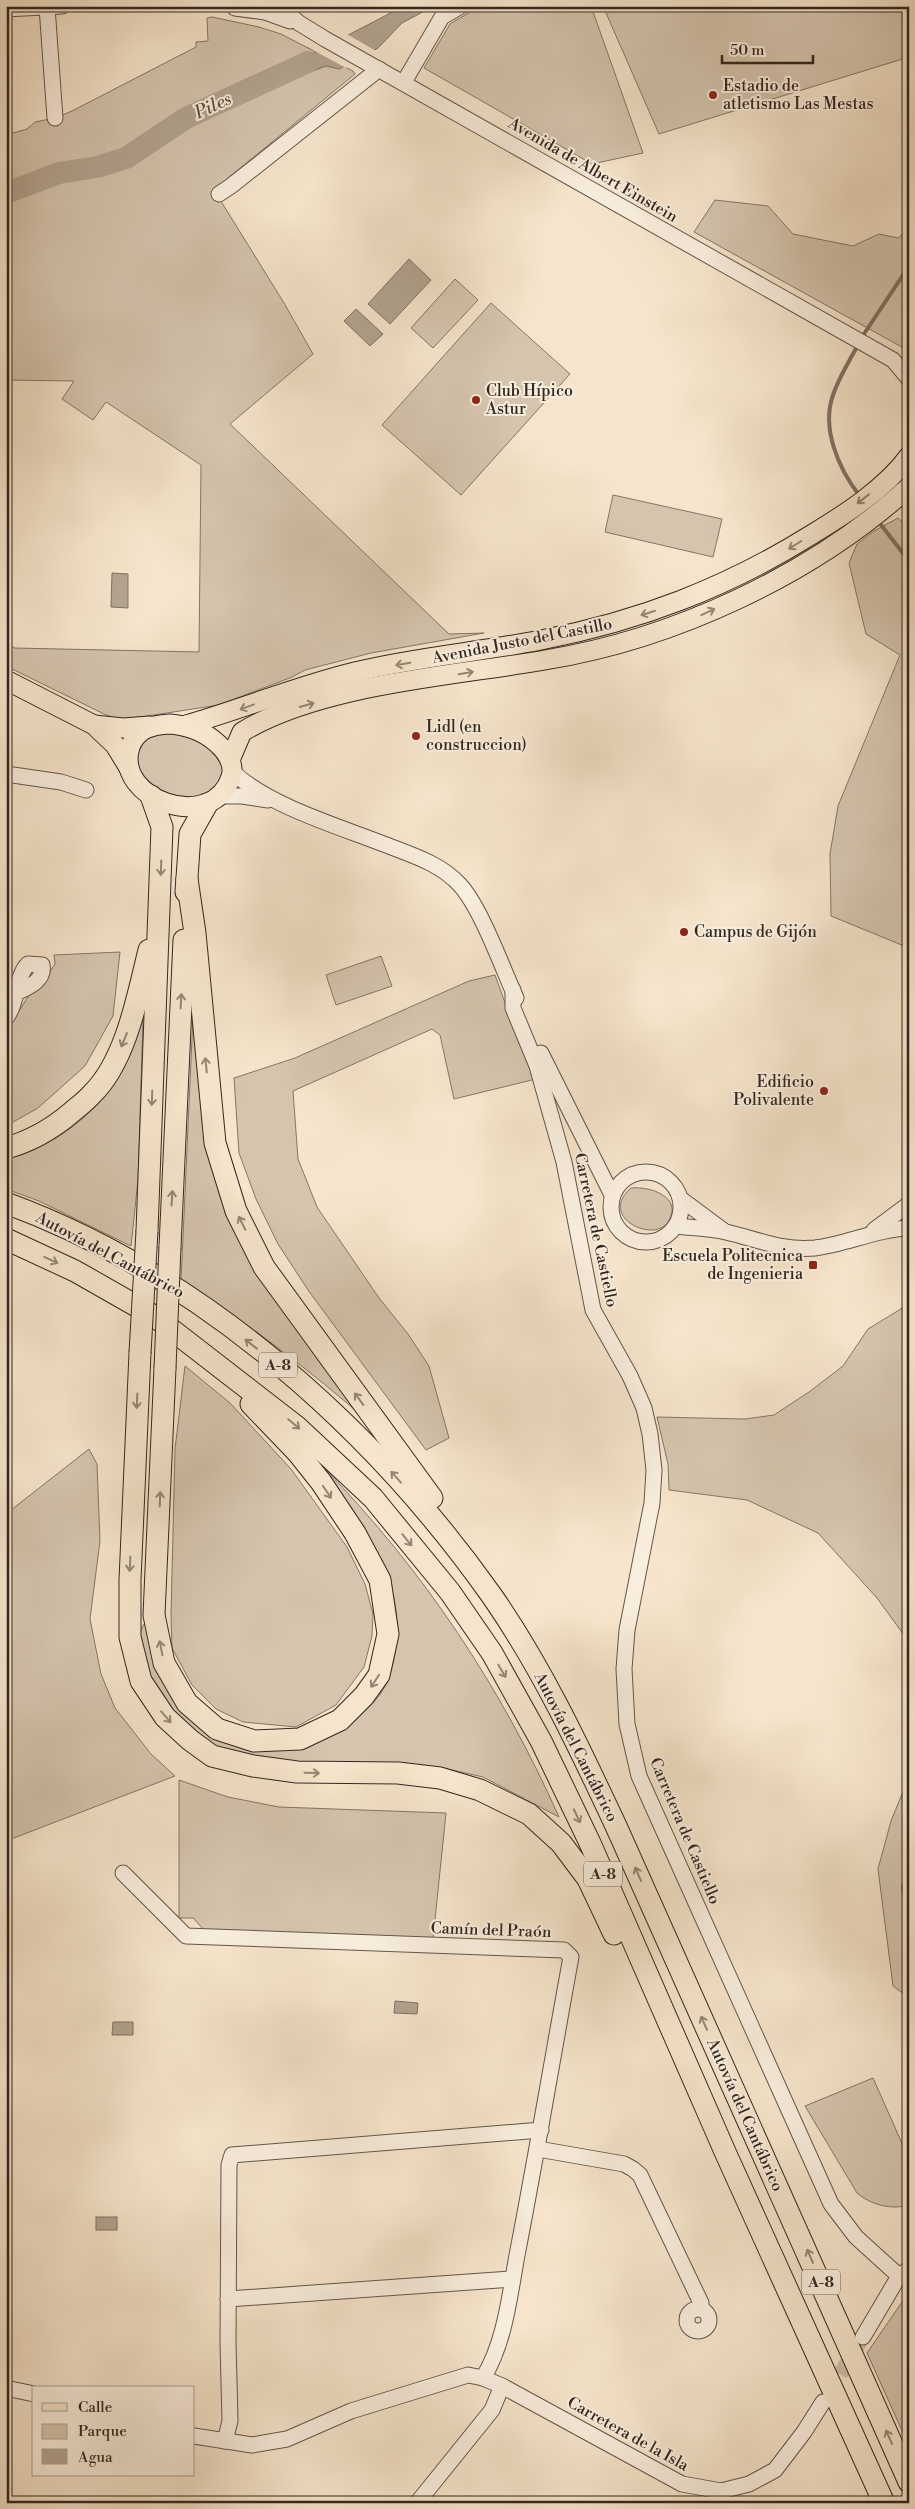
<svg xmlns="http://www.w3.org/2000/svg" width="915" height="2509" font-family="'Libre Bodoni',serif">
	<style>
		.green { fill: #d5c5af; stroke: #847667 }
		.water { fill: #b3a491; stroke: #7f7263 }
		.pier { fill: #f6e5cc }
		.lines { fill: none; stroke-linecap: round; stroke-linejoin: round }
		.stream { stroke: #7f7263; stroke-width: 4 }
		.river { stroke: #b3a491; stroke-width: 22 }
		.minor-tunnel { stroke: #cfbfa9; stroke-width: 15; stroke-dasharray: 15 8; stroke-linecap: butt }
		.minor-casing { stroke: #63564a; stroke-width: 17 }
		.major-casing { stroke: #32271f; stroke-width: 21 }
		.highway-casing { stroke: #32271f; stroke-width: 23 }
		.minor { stroke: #f9eede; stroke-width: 15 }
		.major { stroke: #f6e5cc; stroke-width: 19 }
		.highway { stroke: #f6e5cc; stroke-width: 21 }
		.highway-bridge-casing { stroke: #32271f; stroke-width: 23; stroke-linecap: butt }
		.highway-bridge { stroke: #f6e5cc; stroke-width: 21 }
		.oneway { stroke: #948676 }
		.poi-dot { fill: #8f2418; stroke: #f9eede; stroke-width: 2 }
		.labels { text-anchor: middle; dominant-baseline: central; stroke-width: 4; stroke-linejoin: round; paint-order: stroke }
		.shield { fill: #f9eede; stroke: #6e6358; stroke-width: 1 }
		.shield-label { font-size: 15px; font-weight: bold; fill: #32271f }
		.poi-label { font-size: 16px; fill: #32271f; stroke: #f9eede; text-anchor: start }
		.street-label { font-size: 16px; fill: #32271f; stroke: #f9eede }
		.water-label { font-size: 18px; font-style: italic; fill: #5f5347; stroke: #f9eede }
	</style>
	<rect width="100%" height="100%" fill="#f6e5cc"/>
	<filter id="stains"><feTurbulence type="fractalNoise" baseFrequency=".004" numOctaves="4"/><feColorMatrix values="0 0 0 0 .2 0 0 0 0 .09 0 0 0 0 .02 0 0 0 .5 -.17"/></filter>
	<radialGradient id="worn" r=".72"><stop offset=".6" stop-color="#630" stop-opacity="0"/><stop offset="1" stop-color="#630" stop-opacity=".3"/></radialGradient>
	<g class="green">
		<path d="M 480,6 L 591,6 L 643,153 L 592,164 L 424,68 L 450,24 Z"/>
		<path d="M 603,6 L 909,6 L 909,57 L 659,134 Z"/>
		<path d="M 212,17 L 259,27 L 281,34 L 353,71 L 355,74 L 216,188 L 219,198 L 284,303 L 313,354 L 230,424 L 449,634 L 484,633 L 371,653 L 305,670 L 292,677 L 219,705 L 121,720 L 106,715 L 6,666 L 6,638 L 14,648 L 199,652 L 201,465 L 106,402 L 93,420 L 62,399 L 74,381 L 6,380 L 6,135 L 27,129 L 35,122 L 55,118 L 72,111 L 196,47 L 196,42 L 208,41 L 207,18 Z"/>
		<path d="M 715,200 L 768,206 L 793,234 L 853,246 L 879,234 L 898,238 L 909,229 L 909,351 L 694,232 Z"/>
		<path d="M 455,279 L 478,300 L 433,348 L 411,328 Z"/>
		<path d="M 491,303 L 570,374 L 461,495 L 382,425 Z"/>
		<path d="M 613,495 L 722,519 L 713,557 L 605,532 Z"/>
		<path d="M 898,518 L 909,528 L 909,948 L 831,916 L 830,854 L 838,806 L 900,655 L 866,634 L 849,563 L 857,544 L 874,531 Z"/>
		<path d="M 170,724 L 230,760 L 207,804 L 142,788 L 133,740 Z"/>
		<path d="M 120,952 L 113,1016 L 85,1066 L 38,1108 L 6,1126 L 6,1032 L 29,995 L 41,985 L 55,964 L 54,955 Z"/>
		<path d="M 381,956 L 392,986 L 336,1005 L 326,975 Z"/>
		<path d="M 495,975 L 519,1042 L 536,1079 L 454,1099 L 440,1035 L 432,1029 L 293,1091 L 298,1159 L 317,1207 L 379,1298 L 408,1334 L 429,1366 L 449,1438 L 426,1450 L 308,1290 L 278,1244 L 256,1199 L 239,1153 L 234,1078 L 295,1058 L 469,981 Z"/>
		<path d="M 193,1016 L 239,1231 L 370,1423 C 310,1370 249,1324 181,1282 Z"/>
		<path d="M 143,1019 L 138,1180 L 131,1246 L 39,1201 L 6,1189 L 6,1159 C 23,1156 41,1147 56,1138 C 106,1107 121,1072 143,1019 Z"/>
		<path d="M 631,1188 C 650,1186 684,1197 668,1222 C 654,1244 597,1217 631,1188 Z"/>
		<path d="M 909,1304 L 909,1642 L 877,1598 L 818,1533 L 747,1500 L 669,1490 L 668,1464 L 657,1417 L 745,1419 L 774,1415 L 809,1392 L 843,1366 L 868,1329 Z"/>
		<path d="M 185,1366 L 230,1403 L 291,1469 L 347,1547 L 365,1584 L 373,1614 L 372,1636 L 364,1667 L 336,1705 L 296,1727 L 243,1722 L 216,1709 L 192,1685 L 172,1648 L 171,1616 L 175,1449 Z"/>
		<path d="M 89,1449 L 97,1464 L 100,1541 L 90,1619 L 101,1674 L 115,1708 L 151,1754 L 175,1776 L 6,1841 L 6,1514 Z"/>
		<path d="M 325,1469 C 424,1571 501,1687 559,1817 L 483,1777 L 439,1767 L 315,1765 L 228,1753 L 195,1736 L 156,1691 L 142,1655 L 140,1632 L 144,1624 L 148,1628 L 155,1663 L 171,1697 L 192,1722 L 225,1741 L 353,1722 C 365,1711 379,1699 386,1684 C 398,1658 400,1622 393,1594 C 385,1558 346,1508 326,1476 Z"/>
		<path d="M 909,1777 L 909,1995 L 905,1995 L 893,1986 L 878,1869 L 891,1821 Z"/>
		<path d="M 179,1780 L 228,1797 L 279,1807 L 446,1813 L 433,1939 L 205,1931 L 193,1918 L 179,1918 Z"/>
		<path d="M 873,2078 L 909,2159 L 909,2205 C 891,2210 871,2205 857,2193 L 805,2106 Z"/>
		<path d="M 909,2292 L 909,2446 L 867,2353 Z"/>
	</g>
	<g class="water">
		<path d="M 404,6 L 434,6 L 402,23 L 378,48 L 339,69 L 326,66 L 310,72 L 280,75 L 302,59 Z"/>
		<path d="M 409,259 L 431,280 L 390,324 L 368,304 Z"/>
		<path d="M 356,309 L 383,334 L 370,346 L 344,321 Z"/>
		<path d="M 112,573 L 128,574 L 128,608 L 111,607 Z"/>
		<path d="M 395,2001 L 418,2003 L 417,2014 L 394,2013 Z"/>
		<path d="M 113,2022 L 133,2022 L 133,2035 L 112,2035 Z"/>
		<rect x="96" y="2217" width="21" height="13"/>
	</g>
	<path class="pier" d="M 345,33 L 376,51 L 346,68 L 313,50 Z"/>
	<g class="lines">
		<g class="stream">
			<path d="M 862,337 L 909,266"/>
			<path d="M 859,343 C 850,360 839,377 833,395 C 821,429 839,469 859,495"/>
			<path d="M 878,521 L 909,561"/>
			<path d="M 909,1874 L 903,1887 L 909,1920"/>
		</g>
		<path class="river" d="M 6,193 L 59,173 L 97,167 L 126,158 L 186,118 L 308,62"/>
		<path class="minor-tunnel" d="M 828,2394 L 863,2337"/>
		<defs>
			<g id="minor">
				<path d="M 279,6 L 299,23 L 325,39 L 893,360 L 909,379"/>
				<path d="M 47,7 L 55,118"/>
				<path d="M 235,8 L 265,12 L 290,21"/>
				<path d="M 6,9 L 62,6"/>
				<path d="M 404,82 L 442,17 L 461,6"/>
				<path d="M 219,194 L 231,186 L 379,69"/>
				<path d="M 233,772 C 269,807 347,829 394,848 C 418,857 443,866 460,885 C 481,908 502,967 516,998"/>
				<path d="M 6,774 L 61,782 L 86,790"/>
				<path d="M 222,796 L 242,796 L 268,800"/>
				<path d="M 513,990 L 513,1008 L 537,1066 L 564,1162 L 593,1310 L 630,1376 L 644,1408 L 650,1434 L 654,1470 L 652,1503 L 627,1630 L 624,1669 L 627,1724 L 639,1776 L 831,2204 L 856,2237 L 899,2276"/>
				<path d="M 6,1018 C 18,1003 16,975 28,964 L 42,965 C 45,980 29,987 18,992"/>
				<path d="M 541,1053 L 612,1195"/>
				<circle cx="646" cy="1207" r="35"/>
				<path d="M 681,1199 L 724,1231"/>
				<path d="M 676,1226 C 692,1228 710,1228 726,1232 C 757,1239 781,1251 815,1248 C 847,1244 877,1229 909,1228"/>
				<path d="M 874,1230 L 909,1204"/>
				<path d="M 123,1873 L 186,1936 L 564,1950 L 571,1957 C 553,2055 537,2152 518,2250 C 510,2291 506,2341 483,2378"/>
				<path d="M 538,2149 L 624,2164 L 633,2169 L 640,2175 L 701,2303 L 701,2309"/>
				<path d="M 228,2299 L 512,2279"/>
				<circle cx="698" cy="2320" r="11"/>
				<path d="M 863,2337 L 899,2276 L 909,2269"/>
				<path d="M 6,2388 L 34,2394"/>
				<path d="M 194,2436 L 252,2445 L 287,2439 L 351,2411 L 468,2375 L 483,2378 L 502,2386 L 682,2484 L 721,2491 L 749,2484 L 775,2470 L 804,2432 L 823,2402"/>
				<path d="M 225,2441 L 230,2421 L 228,2343 L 229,2165 L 232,2155 L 541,2130"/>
				<path d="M 417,2503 L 492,2410 L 502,2386"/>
			</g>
			<g id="major">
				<path d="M 6,680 L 94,725 L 115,745 L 129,768"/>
				<path d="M 170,724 C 189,726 204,731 218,744 C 227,752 235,765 231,777 C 213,834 113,800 130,747 C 137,728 152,725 170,724 Z"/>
				<path d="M 94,725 L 123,728 L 150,726"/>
				<path d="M 186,725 C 242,709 297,686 355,672 C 416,657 480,652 541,640 C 639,621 726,588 811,535 C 844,515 886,488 909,456"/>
				<path d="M 230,760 L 242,732 C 321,684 454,676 545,660 C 674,639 812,575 909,487"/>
			</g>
			<g id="highway">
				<path d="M 187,879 L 195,933 L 215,1143 L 236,1211 L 264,1267 L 432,1498"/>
				<path d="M 186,892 L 190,834 L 207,804"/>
				<path d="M 6,1148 C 32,1141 52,1129 72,1112 C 79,1106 86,1101 92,1094 C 126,1061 138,995 149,950"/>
				<path d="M 6,1203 C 202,1275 373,1428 492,1596 C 542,1668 579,1747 616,1826 L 909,2482"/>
				<path d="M 147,1231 L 162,827 L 151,796"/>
				<path d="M 6,1239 L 75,1271 L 154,1316 L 296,1426 L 373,1498 L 450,1592 L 492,1653 L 541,1741 L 590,1843 L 726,2154 L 884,2503"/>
				<path d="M 170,1247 L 184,940"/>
				<path d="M 140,1353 L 130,1580 L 130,1637 L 141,1681 L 165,1717 L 190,1740 L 212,1756 L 253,1766 L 297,1772 L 398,1773 L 440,1778 L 480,1790 L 529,1814 L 561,1843 L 588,1879 L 614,1934"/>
				<path d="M 165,1368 L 154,1615 L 164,1663 L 187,1703 L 217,1729 L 254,1741 L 300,1739 L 340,1720 L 364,1696 L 379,1675 L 388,1634 L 380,1580 L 355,1533 L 321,1482 L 298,1453 L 251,1404"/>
			</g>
		</defs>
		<use href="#minor" class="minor-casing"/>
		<use href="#major" class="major-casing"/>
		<use href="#highway" class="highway-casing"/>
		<use href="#minor" class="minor"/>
		<use href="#major" class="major"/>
		<use href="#highway" class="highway"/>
		<defs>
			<g id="highway-bridge">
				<path d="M 140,1353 L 147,1231"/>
				<path d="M 165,1368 L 170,1247"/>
			</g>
		</defs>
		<use href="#highway-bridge" class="highway-bridge-casing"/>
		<use href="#highway-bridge" class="highway-bridge"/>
	</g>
	<defs><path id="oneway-shaft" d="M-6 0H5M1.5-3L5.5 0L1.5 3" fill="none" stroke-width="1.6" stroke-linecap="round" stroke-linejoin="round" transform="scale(1.25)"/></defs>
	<g class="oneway">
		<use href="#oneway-shaft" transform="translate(863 499) rotate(142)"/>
		<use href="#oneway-shaft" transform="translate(795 545) rotate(148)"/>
		<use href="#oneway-shaft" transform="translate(708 612) rotate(-25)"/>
		<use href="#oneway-shaft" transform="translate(648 613) rotate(162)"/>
		<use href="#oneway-shaft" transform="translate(403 664) rotate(170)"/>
		<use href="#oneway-shaft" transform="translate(466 673) rotate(-9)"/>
		<use href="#oneway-shaft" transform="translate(307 705) rotate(-16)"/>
		<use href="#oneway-shaft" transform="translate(247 707) rotate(160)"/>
		<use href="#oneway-shaft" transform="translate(161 868) rotate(92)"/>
		<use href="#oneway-shaft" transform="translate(181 1001) rotate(-87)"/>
		<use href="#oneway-shaft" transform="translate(124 1040) rotate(113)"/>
		<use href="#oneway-shaft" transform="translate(206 1065) rotate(-96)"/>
		<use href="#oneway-shaft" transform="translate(152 1098) rotate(92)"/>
		<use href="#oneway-shaft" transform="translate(172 1198) rotate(-87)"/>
		<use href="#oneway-shaft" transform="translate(242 1223) rotate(-117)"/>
		<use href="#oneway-shaft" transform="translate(51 1260) rotate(25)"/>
		<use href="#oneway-shaft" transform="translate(251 1344) rotate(-142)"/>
		<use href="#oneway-shaft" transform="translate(359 1399) rotate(-126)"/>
		<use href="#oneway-shaft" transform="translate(137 1401) rotate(93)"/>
		<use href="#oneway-shaft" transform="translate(294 1424) rotate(40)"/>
		<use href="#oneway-shaft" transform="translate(396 1477) rotate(-132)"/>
		<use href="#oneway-shaft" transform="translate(327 1492) rotate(56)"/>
		<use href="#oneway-shaft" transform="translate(160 1499) rotate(-88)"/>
		<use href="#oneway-shaft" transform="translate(407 1540) rotate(51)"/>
		<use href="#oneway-shaft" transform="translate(130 1564) rotate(93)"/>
		<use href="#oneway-shaft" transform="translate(161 1648) rotate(-101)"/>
		<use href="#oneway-shaft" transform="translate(502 1671) rotate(60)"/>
		<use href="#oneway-shaft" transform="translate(375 1681) rotate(123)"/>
		<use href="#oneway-shaft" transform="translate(166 1717) rotate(49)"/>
		<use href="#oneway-shaft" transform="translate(312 1773) rotate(1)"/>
		<use href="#oneway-shaft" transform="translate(577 1816) rotate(65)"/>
		<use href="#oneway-shaft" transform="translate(638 1874) rotate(-114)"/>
		<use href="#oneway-shaft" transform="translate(704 2023) rotate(-114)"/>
		<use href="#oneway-shaft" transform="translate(810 2256) rotate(-114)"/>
		<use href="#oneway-shaft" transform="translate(889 2437) rotate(-114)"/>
	</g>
	<g class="poi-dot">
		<circle cx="713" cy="95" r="5"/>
		<circle cx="476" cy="400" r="5"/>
		<circle cx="416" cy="736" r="5"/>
		<circle cx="684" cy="932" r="5"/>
		<circle cx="824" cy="1091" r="5"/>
		<rect x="808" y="1260" width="10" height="10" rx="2.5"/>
	</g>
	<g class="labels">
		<g class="shield">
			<rect x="259" y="1352.5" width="38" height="25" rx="4"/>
			<rect x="584" y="1861.5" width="38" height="25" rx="4"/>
			<rect x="802" y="2269.5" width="38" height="25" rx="4"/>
		</g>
		<g class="shield-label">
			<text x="278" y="1365">A-8</text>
			<text x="603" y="1874">A-8</text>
			<text x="821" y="2282">A-8</text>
		</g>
		<g class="poi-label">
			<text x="723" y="86">Estadio de<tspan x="723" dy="18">atletismo Las Mestas</tspan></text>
			<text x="486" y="391">Club Hípico<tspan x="486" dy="18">Astur</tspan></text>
			<text x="426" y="727">Lidl (en<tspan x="426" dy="18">construccion)</tspan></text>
			<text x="694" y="932">Campus de Gijón</text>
			<text x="814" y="1082" text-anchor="end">Edificio<tspan x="814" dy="18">Polivalente</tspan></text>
			<text x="803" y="1256" text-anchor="end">Escuela Politecnica<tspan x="803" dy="18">de Ingenieria</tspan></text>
		</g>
		<g class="street-label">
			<text transform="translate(593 170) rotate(30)">Avenida de Albert Einstein</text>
			<text transform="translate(522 641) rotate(-11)">Avenida Justo del Castillo</text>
			<text transform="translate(596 1230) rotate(78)">Carretera de Castiello</text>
			<text transform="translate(110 1255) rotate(28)">Autovía del Cantábrico</text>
			<text transform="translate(576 1747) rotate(63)">Autovía del Cantábrico</text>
			<text transform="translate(685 1831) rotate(67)">Carretera de Castiello</text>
			<text transform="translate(491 1930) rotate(2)">Camín del Praón</text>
			<text transform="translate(745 2115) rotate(66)">Autovía del Cantábrico</text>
			<text transform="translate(628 2434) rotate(29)">Carretera de la Isla</text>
		</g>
		<g class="water-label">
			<text transform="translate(213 106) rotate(-25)">Piles</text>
		</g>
	</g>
	<rect width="915" height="2509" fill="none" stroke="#f6e5cc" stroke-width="25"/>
	<rect x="8" y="8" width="900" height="2494" fill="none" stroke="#32271f" stroke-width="2.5"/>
	<rect x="12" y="12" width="890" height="2484" fill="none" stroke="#32271f"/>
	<rect x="32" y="2386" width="162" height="90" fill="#f9eede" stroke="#a99e92"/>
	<rect x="42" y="2403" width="25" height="8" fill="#f6e5cc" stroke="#a99e92"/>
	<text x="78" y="2412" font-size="15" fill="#32271f">Calle</text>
	<rect x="42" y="2424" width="25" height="15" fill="#d5c5af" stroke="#a99e92"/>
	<text x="78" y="2436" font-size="15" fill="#32271f">Parque</text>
	<rect x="42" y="2449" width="25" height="15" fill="#b3a491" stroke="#a99e92"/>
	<text x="78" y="2462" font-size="15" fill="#32271f">Agua</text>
	<path d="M722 55v8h91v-8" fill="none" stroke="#32271f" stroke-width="2.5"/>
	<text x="730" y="55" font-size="15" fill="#32271f" stroke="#f9eede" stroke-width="4" paint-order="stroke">50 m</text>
	<rect width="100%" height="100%" filter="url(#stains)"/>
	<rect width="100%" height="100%" fill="url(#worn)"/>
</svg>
